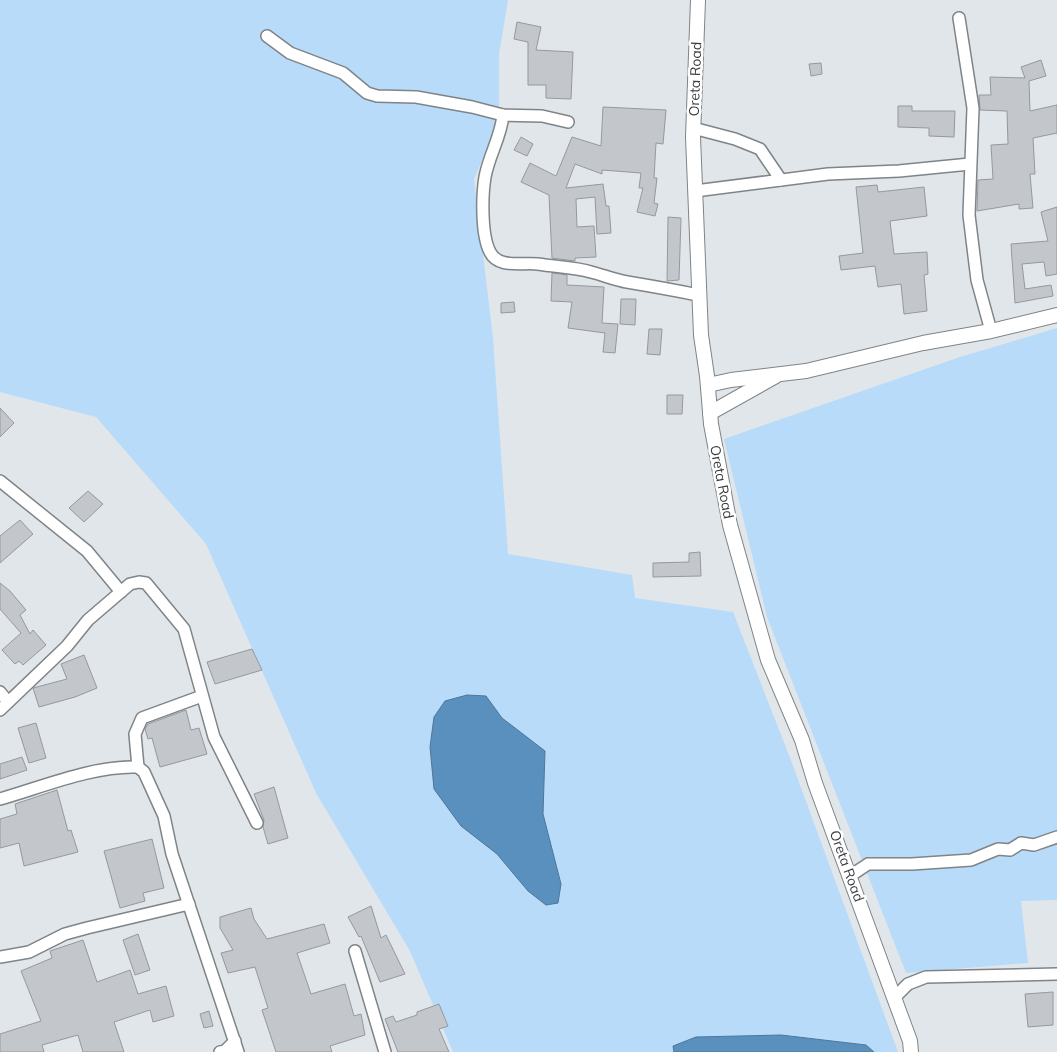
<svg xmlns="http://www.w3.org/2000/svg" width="1057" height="1052" font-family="Mulish,sans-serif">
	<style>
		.green { fill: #b8dbfa }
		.water { fill: #5a90be; stroke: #507697 }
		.building { fill: #c3c7cc; stroke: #95999d }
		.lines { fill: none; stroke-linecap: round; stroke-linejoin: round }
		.minor-casing { stroke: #7f8487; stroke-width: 14 }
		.tertiary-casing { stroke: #7f8487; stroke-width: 16 }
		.minor { stroke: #fff; stroke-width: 11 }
		.tertiary { stroke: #fff; stroke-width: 14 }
		.labels { text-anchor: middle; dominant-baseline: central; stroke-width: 5; stroke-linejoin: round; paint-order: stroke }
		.street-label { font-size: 14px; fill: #3a3b3d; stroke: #fff }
	</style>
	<rect width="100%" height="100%" fill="#e1e6ea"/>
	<g class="green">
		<path d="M 0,0 L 508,0 L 499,54 L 499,122 L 474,179 L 493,338 L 508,554 L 632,575 L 635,598 L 733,612 L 792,763 L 898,1052 L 453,1052 L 410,951 L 316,793 L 206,544 L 96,417 L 0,392 Z"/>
		<path d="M 1057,328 L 1057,900 L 1021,901 L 1028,963 L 906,973 L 767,617 L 724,439 L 960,357 Z"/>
	</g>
	<g class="water">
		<path d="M 467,695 L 486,696 L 502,718 L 545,751 L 543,814 L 561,884 L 558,903 L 546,905 L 528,891 L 497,854 L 461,826 L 434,789 L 430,747 L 434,717 L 445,701 Z"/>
		<path d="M 781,1035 L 866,1045 L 874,1052 L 674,1052 L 673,1046 L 696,1037 Z"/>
	</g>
	<g class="building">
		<path d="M 517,22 L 541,27 L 536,50 L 573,52 L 571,99 L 546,98 L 546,85 L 528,85 L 528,42 L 514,39 Z"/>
		<path d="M 1041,60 L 1046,76 L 1029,81 L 1030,111 L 1057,105 L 1057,133 L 1033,138 L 1035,174 L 1030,174 L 1033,208 L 1019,209 L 1019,204 L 977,211 L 978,180 L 993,179 L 991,145 L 1008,144 L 1007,111 L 980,110 L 979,95 L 991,95 L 990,77 L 1025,78 L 1021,67 Z"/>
		<path d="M 821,63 L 822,74 L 811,76 L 809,64 Z"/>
		<path d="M 898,106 L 912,106 L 912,111 L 955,111 L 954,137 L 929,136 L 929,128 L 898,127 Z"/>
		<path d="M 603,107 L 666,110 L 663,144 L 656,143 L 654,178 L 657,178 L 654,203 L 658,204 L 655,216 L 637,212 L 643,188 L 639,188 L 641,173 L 602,170 L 602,174 L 575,164 L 566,188 L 603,184 L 606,206 L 609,206 L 611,233 L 597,234 L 595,197 L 576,199 L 577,227 L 594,226 L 596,257 L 575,258 L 575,261 L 552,258 L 549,195 L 521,182 L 530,163 L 556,176 L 572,137 L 601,146 Z"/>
		<path d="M 521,137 L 533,144 L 527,156 L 514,150 Z"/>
		<path d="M 877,185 L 878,192 L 924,187 L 927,216 L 890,221 L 894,254 L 927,252 L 928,274 L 924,275 L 927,311 L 904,314 L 901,284 L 878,287 L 875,266 L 841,270 L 839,256 L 863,253 L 856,187 Z"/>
		<path d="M 1057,207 L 1057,274 L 1046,276 L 1044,262 L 1022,264 L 1025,289 L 1051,285 L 1053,296 L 1015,303 L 1011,244 L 1048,241 L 1041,212 Z"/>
		<path d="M 668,217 L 681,218 L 679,280 L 667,281 Z"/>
		<path d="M 552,273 L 567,275 L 567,285 L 604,287 L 602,323 L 618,324 L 615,353 L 603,352 L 605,333 L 568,328 L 572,302 L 551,301 Z"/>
		<path d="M 621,299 L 636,299 L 635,325 L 620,324 Z"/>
		<path d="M 514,302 L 515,312 L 501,313 L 501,303 Z"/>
		<path d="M 649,329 L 662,329 L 660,355 L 647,354 Z"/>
		<path d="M 667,395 L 683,395 L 682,414 L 667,414 Z"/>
		<path d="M 0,408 L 14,423 L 0,437 Z"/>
		<path d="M 88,491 L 103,504 L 84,522 L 69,508 Z"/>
		<path d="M 20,520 L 33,534 L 0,563 L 0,536 Z"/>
		<path d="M 700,552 L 701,576 L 653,577 L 653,563 L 689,562 L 689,553 Z"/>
		<path d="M 0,583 L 10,591 L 26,610 L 20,615 L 30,634 L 33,630 L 46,645 L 23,665 L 19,661 L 15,664 L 2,650 L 21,633 L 0,609 Z"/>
		<path d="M 252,649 L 262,670 L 215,684 L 207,662 Z"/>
		<path d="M 84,655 L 97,688 L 75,697 L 39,707 L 33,688 L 67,679 L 61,664 Z"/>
		<path d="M 186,710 L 191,730 L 199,728 L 207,754 L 160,767 L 152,738 L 148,739 L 145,729 L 148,724 Z"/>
		<path d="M 36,723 L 46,758 L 29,763 L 18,728 Z"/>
		<path d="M 22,757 L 27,770 L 0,779 L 0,764 Z"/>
		<path d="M 274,787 L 288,838 L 268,844 L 263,827 L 264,820 L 254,794 Z"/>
		<path d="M 57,790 L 68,831 L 71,830 L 78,852 L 24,866 L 19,843 L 0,848 L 0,819 L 17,814 L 15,804 Z"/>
		<path d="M 152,839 L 164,888 L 143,893 L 145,901 L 120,908 L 104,851 Z"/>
		<path d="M 371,906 L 381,938 L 386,935 L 405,974 L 380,982 L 361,936 L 359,937 L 348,917 Z"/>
		<path d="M 251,908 L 254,919 L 267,939 L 324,924 L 330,943 L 297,953 L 311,994 L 345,984 L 354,1016 L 361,1014 L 365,1035 L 330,1046 L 332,1052 L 276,1052 L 262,1010 L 268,1008 L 255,967 L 228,973 L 221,953 L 233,950 L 220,928 L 220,917 Z"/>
		<path d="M 138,934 L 150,970 L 135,975 L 123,940 Z"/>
		<path d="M 83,940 L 97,982 L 130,970 L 138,994 L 166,986 L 174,1016 L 153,1022 L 150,1010 L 114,1022 L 124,1052 L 83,1052 L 78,1035 L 42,1045 L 44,1052 L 0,1052 L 0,1034 L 41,1021 L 21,971 L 52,958 L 50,951 Z"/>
		<path d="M 1053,992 L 1053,1025 L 1028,1027 L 1025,994 Z"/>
		<path d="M 439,1004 L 448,1026 L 439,1029 L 449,1052 L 398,1052 L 385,1019 L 393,1016 L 396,1022 L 417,1015 L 417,1012 Z"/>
		<path d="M 209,1011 L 213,1026 L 204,1028 L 200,1014 Z"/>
	</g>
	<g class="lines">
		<defs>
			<g id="minor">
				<path d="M 959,18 L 973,108 L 969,215 L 977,280 L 991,331"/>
				<path d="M 267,36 L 290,53 L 343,73 L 367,93 L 377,96 L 416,97 L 472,107 L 503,115 L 542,116 L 568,122"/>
				<path d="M 503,115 C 501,137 489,155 485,177 C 482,195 481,235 490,252 C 498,269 523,262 538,264 C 556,267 574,267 591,272 C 603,275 615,280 627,282 C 651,286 674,290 698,295"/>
				<path d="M 693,128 L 735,139 L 760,149 L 781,180"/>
				<path d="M 695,191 L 828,174 L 899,171 L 970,164"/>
				<path d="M 0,481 L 87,551 L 121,592"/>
				<path d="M 0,692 L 8,702"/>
				<path d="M 202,696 L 142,718 L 135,734 L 138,767 L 144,772 L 164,816 L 172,854 L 238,1052"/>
				<path d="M 0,710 L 67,646 L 88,620 L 130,584 L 139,582 L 146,583 L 184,629 L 214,737 L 257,823"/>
				<path d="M 0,799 C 42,787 95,765 138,767"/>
				<path d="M 850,876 L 868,864 L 912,864 L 971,860 L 998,849 L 1010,850 L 1021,843 L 1034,845 L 1057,837"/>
				<path d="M 355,951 L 385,1052"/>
				<path d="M 0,957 L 29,952 L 65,934 L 87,928 L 189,904"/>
				<path d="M 894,998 L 908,984 L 926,977 L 1057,974"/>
				<path d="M 220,1052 L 225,1051 L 235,1041"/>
			</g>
			<g id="tertiary">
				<path d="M 698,0 L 693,137 L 701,335 L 707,376 L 711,424 L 730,525 L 768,660 L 802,740 L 815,783 L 910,1041 L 911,1052"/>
				<path d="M 708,385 L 731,380 L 806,371 L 923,343 L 991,331 L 1057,315"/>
				<path d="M 710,413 L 776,376"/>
			</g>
		</defs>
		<use href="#minor" class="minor-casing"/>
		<use href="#tertiary" class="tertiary-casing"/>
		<use href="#minor" class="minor"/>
		<use href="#tertiary" class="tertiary"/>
	</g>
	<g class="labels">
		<g class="street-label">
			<text transform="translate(695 79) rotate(-88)">Oreta Road</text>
			<text transform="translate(722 482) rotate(79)">Oreta Road</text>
			<text transform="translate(847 866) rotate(70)">Oreta Road</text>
		</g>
	</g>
</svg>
